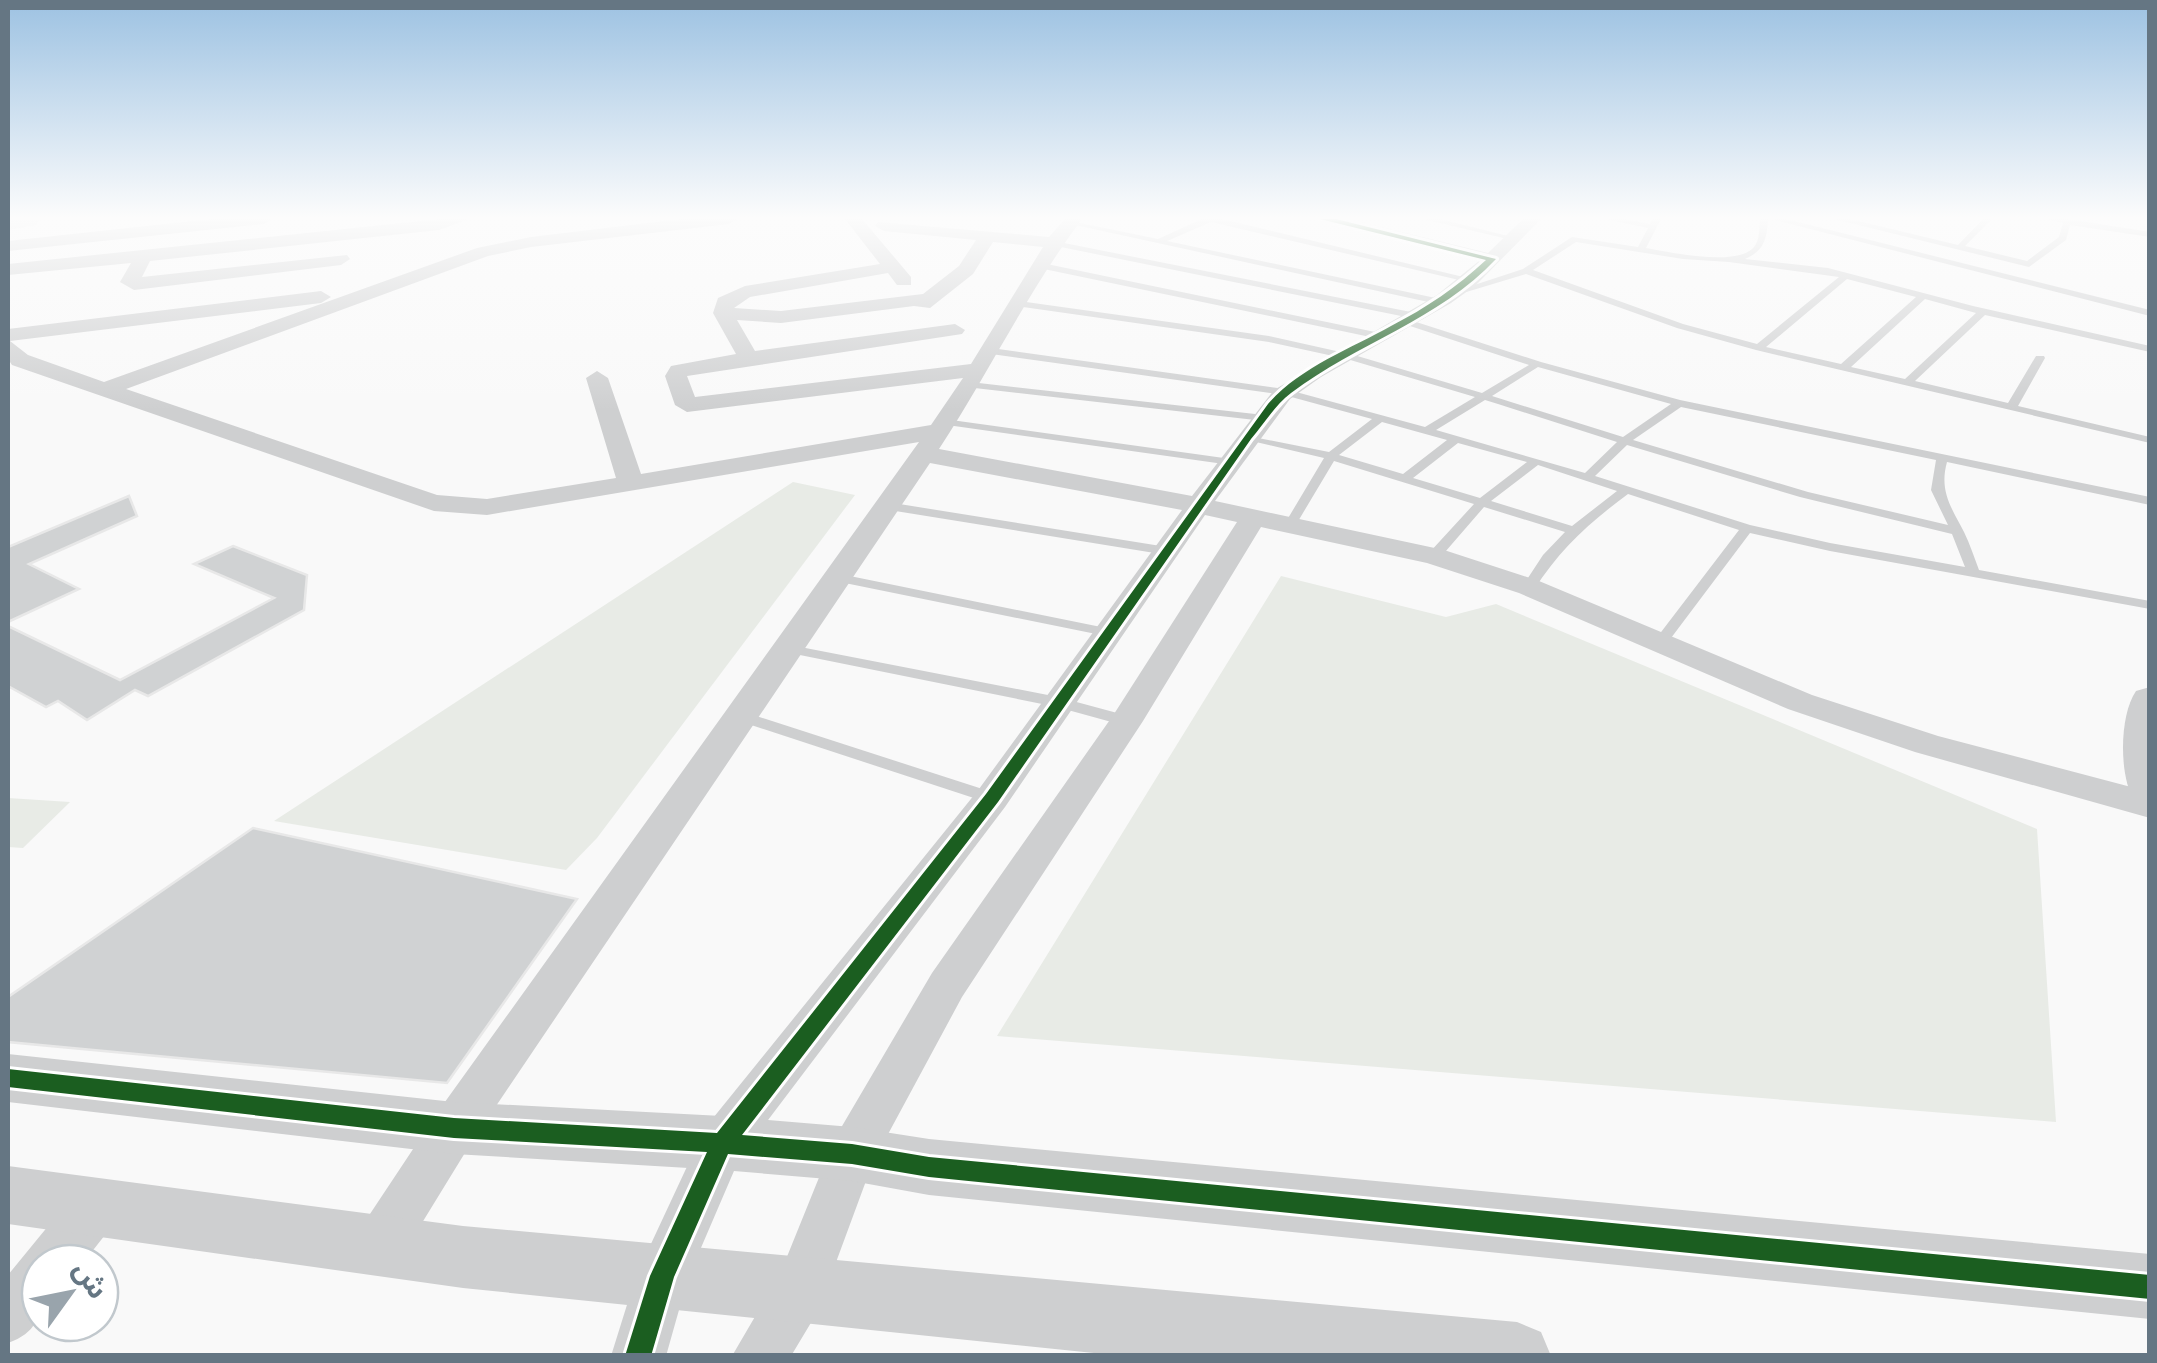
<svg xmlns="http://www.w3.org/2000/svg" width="2157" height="1363" font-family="'Work Sans','Noto Sans Arabic',sans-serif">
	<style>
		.green { fill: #e8ebe6 }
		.building { fill: #d0d2d3; stroke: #e8e8e8; stroke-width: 2.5 }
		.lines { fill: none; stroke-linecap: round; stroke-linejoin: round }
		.service { fill: #cecfd0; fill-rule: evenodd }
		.minor { fill: #cecfd0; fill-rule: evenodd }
		.tertiary { fill: #cecfd0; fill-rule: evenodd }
		.primary { fill: #e1e2e2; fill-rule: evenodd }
		.cycleway-casing { stroke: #fff; stroke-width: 6 }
		.cycleway { fill: #1b5e20; fill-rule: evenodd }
	</style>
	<rect width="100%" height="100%" fill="#f9f9f9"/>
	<g class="green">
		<path d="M 793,482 L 855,495 L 597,838 L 566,870 L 274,821 Z"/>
		<path d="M 1281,576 L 1446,617 L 1496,604 L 2037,829 L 2056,1122 L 997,1036 Z"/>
		<path d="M 8,798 L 70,802 L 23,848 L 8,847 Z"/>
	</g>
	<g class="building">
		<path d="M 129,496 L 137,516 L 29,564 L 79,589 L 8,622 L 8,547 Z"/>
		<path d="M 233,546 L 307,575 L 304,610 L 148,696 L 135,690 L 87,720 L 58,701 L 46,707 L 8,686 L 8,626 L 120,680 L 274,598 L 194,564 Z"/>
		<path d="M 253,828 L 577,899 L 447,1083 L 8,1042 L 8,997 Z"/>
	</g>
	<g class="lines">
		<g class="service">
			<path d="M 1202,219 L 1222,219 L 1476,280 L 1472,283 L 1211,222 L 1167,241 L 1445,300 L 1445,304 L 1442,305 L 1066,223 L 1070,221 L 1158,239 Z"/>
			<path d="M 1423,219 L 1440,219 L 1516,238 L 1512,240 Z"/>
			<path d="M 1605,219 L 1625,219 L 1650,224 L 1653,219 L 1661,219 L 1646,248 C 1669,252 1743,269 1756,244 C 1760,237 1759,227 1760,219 L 1768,219 C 1767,239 1764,251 1745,259 L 1828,268 L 1973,306 L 2150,346 L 2150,352 L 1985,315 L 1915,381 L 2008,403 L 2036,356 L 2044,356 L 2045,358 L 2018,406 L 2150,437 L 2150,443 L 1756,350 L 1677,328 L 1526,274 L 1463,293 L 1459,290 L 1523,269 L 1572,237 L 1638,247 L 1648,228 ZM 1576,242 L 1683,259 L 1729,262 L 1839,277 L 1757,344 L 1683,324 L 1533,270 ZM 1847,279 L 1916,297 L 1841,364 L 1766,347 ZM 1925,299 L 1976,313 L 1905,379 L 1851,367 Z"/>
			<path d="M 1771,219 L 1786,219 L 2150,310 L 2150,316 Z"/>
			<path d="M 1834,219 L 1850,219 L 1958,245 L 1983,219 L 1992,219 L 1965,246 L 2027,261 L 2059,237 L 2063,223 L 2046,219 L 2068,219 L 2150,232 L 2150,237 L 2070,225 L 2066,240 L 2029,267 Z"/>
			<path d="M 1054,241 L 1421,314 L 1426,317 L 1421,320 L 1051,245 L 1051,241 Z"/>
			<path d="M 1042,263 L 1380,333 L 1385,336 L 1380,339 L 1039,268 L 1039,264 Z"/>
			<path d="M 1019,301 L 1269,336 L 1354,355 L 1482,393 L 1529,365 L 1407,325 L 1405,323 L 1410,320 L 1541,362 L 1680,400 L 2150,497 L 2150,505 L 1947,462 C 1939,491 1951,507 1964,532 C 1970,544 1974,557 1979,570 L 2150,601 L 2150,609 L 1830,551 L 1750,533 L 1665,646 L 1655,646 L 1653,643 L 1655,640 L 1739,530 L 1628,494 C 1590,522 1559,550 1534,590 L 1529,591 L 1522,587 L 1543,555 L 1565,532 L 1484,507 L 1439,559 L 1429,559 L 1427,556 L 1429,553 L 1474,504 L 1334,461 L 1294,528 L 1286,528 L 1284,525 L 1324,458 L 1243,439 L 1243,435 L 1329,452 L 1372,419 L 1284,395 L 991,354 L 986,351 L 991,348 L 1285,389 L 1425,427 L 1475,397 L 1347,359 L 1269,342 L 1016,306 L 1016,302 ZM 1538,367 L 1671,404 L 1623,437 L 1492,396 ZM 1485,400 L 1498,404 L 1617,442 L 1585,473 L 1436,430 ZM 1681,407 L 1936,460 L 1931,490 L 1948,525 L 1808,492 L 1633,440 ZM 1382,422 L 1447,440 L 1403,474 L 1339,455 ZM 1458,443 L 1527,462 L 1480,498 L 1413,478 ZM 1627,445 L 1800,497 L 1952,534 L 1965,567 L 1830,543 L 1750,525 L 1595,476 ZM 1538,465 L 1617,491 L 1572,526 L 1491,501 Z"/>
			<path d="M 970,382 L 1264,415 L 1269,418 L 1264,421 L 966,387 L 965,385 Z"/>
			<path d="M 944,419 L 1231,459 L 1237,462 L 1231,465 L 940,424 L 939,422 Z"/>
			<path d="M 887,502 L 1167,547 L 1173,551 L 1167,555 L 883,509 L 881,506 Z"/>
			<path d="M 840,574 L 1106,628 L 1113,632 L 1106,636 L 835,581 L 833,578 Z"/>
			<path d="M 790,645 L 1058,697 L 1132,717 L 1134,721 L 1126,726 L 1057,707 L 785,652 L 783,649 L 785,646 Z"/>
			<path d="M 744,712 L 998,794 L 1000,798 L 998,802 L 986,802 L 739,721 L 736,717 Z"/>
		</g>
		<g class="minor">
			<path d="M 211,219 L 272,219 L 264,224 L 8,251 L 8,241 Z"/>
			<path d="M 440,219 L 469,219 L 439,230 L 150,261 L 142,277 L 347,255 L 350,259 L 341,265 L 134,290 L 120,282 L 131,263 L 8,275 L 8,264 Z"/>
			<path d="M 681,219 L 737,219 L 729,224 L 531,247 L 488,256 L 126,389 L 437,495 L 487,499 L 616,478 L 586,378 L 597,371 L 608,378 L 641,474 L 931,425 L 963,378 L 687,412 L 675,405 L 665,376 L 671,366 L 736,354 L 713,313 L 718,298 L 745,286 L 880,264 L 845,219 L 862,219 L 911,277 L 911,285 L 897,285 L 888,273 L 750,297 L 734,308 L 781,311 L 923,294 L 959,266 L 976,240 L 884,231 L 875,226 L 878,222 L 1049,237 L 1065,219 L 1082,219 C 1028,291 988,374 939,449 L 1192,496 L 1274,390 L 1437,295 L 1479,261 L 1316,219 L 1348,219 L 1488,253 L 1523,219 L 1541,219 L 1476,285 L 1451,303 L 1321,377 L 1290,399 L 1215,501 L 1444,550 L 1539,581 L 1812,695 L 1938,736 L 2150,792 L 2150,818 L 1915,752 L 1788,709 L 1519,593 L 1427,563 L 1261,527 L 1143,721 L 962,997 L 873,1162 L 818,1311 L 791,1356 L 732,1356 L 780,1274 L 835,1138 L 932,973 L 1114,714 L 1237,522 L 1205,515 L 1005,807 L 740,1157 L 688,1278 L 666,1356 L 611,1356 L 636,1276 L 705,1128 L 979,789 L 1182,510 L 930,463 L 471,1143 L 398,1262 L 380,1269 L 362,1262 L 354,1244 L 362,1226 L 437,1113 L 919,442 L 487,515 L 434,511 L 12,365 L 8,359 L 8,329 L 321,291 L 331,297 L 321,303 L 10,341 L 28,355 L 104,382 L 477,248 L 531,237 ZM 993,242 L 1043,247 L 971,364 L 695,397 L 687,376 L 962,334 L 965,330 L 955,324 L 755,351 L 737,320 L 781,323 L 914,306 L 930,308 L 973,274 Z"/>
			<path d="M 94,1185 L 112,1192 L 119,1209 L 112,1226 L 83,1263 L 40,1263 C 40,1301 49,1328 8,1343 L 8,1275 L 76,1192 Z"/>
		</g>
		<g class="tertiary">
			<path d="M 2150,687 L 2150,805 L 2134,801 C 2119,775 2119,716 2136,691 Z"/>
			<path d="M 8,1054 L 454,1102 L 722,1116 L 852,1127 L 929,1139 L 2150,1254 L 2150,1319 L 929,1195 L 852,1181 L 722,1170 L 454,1154 L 8,1102 Z"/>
			<path d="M 8,1166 L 463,1226 L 1517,1322 L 1541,1332 L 1551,1356 L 1123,1356 L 463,1288 L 8,1224 Z"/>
		</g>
		<path class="primary" d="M 8,219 L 40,219 L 36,225 L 8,230 Z"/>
		<defs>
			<path id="cycleway" d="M 1320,219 L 1336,219 L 1496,259 C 1439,320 1357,343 1291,393 C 1275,405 1264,424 1251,439 L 998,802 L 742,1135 L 852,1144 L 929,1157 L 2150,1275 L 2150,1299 L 929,1177 L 852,1164 L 728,1154 L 674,1277 L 651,1356 L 625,1356 L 650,1276 L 707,1152 L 454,1138 L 8,1087 L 8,1069 L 454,1118 L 717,1133 L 986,794 L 1268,404 C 1299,368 1350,349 1391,326 C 1426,308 1457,287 1486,260 Z"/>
		</defs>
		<use href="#cycleway" class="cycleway-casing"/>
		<use href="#cycleway" class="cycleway"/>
	</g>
	<linearGradient id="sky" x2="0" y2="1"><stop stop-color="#9dc2e2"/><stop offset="0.53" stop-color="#fcfcfc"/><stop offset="1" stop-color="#fcfcfc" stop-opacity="0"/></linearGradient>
	<rect width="2157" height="410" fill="url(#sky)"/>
	<rect width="2157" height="1363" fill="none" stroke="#657683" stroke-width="20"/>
	<g transform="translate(70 1293) rotate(57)"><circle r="48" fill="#ffffff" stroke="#c1c8cd" stroke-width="2.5"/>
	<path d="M0-8L18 38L0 25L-18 38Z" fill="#99a4ac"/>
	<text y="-15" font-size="28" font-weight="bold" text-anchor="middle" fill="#657683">ش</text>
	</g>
</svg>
